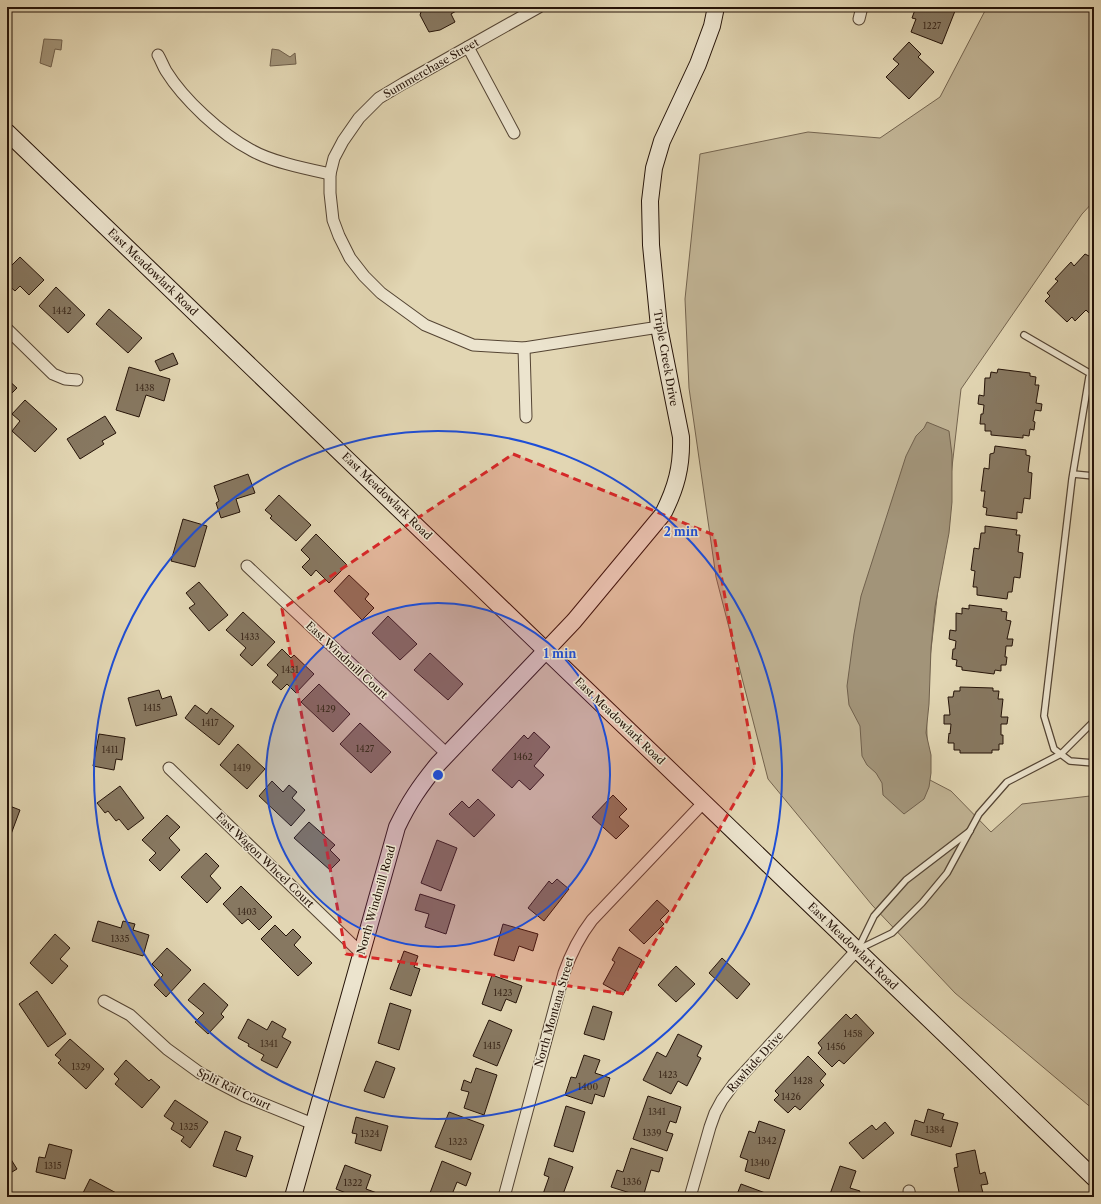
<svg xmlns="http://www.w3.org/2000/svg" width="1101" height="1204" font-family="'Libre Caslon Text',serif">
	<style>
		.green { fill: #c2b596; stroke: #74644f }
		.water { fill: #a29479; stroke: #70604c }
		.building { fill: #877861; stroke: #251308 }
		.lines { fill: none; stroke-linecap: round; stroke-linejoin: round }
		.lane-casing { stroke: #544433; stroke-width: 8 }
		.street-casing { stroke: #544433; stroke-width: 13 }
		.secondary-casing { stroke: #251308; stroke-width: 18 }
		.lane { stroke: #ece4ce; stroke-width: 5.5 }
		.street { stroke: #ece4ce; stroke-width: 11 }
		.secondary { stroke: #ece4ce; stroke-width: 16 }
		.marked { fill: #d62828; fill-opacity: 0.2; stroke: #d62828; stroke-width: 3; stroke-dasharray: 8 5; stroke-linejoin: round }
		.ring { fill: none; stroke: #1d4ed8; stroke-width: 2 }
		.labels { text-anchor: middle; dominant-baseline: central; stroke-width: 3; stroke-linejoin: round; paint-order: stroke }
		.number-label { font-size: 9px; fill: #3e2c1e }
		.street-label { font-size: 11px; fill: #251308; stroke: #ece4ce }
		.centre { fill: #1d4ed8; stroke: #ece4ce; stroke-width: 2 }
		.ring-label { font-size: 12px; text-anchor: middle; font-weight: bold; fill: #1d4ed8; stroke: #ece4ce; stroke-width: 3; stroke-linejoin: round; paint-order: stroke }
	</style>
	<rect width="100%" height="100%" fill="#e2d6b3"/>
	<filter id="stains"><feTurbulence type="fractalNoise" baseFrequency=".005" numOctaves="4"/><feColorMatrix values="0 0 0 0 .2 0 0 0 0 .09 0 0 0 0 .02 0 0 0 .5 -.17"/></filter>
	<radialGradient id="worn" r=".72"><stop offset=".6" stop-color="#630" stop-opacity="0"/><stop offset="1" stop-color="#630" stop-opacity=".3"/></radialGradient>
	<path class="green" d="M 987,7 L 1094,7 L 1094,201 L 1082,214 L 961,389 L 926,693 L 928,779 L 951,791 L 991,832 L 1022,804 L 1090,796 L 1094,805 L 1094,1110 L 955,993 L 872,905 L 768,779 L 716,577 L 689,388 L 685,299 L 700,154 L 808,132 L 880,138 L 940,97 Z"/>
	<g class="water">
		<path d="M 44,39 L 62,40 L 61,50 L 55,49 L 51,67 L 40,63 Z"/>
		<path d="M 272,49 L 279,50 L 290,57 L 295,53 L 296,64 L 270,66 Z"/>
		<path d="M 927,422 L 949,431 L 952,455 L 952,502 L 949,533 L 935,607 L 931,648 L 929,704 L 926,733 L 931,755 L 931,773 L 929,787 L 924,799 L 904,814 L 883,795 L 882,783 L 876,773 L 867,765 L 862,756 L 860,726 L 849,705 L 847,686 L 854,634 L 861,596 L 906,456 L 916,436 L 924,428 Z"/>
	</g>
	<g class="building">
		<path d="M 421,7 L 463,7 L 451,14 L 455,22 L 440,30 L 429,32 L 420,15 L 422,9 Z"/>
		<path d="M 916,7 L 945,7 L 955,11 L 942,44 L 911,32 L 916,19 L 912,18 Z"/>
		<path d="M 909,42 L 921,54 L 918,57 L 934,72 L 909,99 L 886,77 L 899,64 L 893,59 Z"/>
		<path d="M 1093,251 L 1094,309 L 1090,314 L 1086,310 L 1075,321 L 1072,317 L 1067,322 L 1045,301 L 1050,296 L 1047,293 L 1058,281 L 1055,279 L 1071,262 L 1074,266 L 1085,254 L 1089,256 Z"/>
		<path d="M 20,257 L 44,280 L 29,295 L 20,286 L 15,291 L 7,284 L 7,270 Z"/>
		<path d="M 56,287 L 85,315 L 68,333 L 39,306 Z"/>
		<path d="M 109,309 L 142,338 L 128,353 L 96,324 Z"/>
		<path d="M 173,353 L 178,364 L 160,371 L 155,361 Z"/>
		<path d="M 129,367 L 170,379 L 164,401 L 146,395 L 139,417 L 116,410 Z"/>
		<path d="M 998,369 L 1030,373 L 1030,376 L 1036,377 L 1035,385 L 1039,385 L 1036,403 L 1042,404 L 1041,411 L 1035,410 L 1033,421 L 1035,422 L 1034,430 L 1030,429 L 1029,436 L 1023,435 L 1023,438 L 991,435 L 991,431 L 985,431 L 985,424 L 980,424 L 981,414 L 983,414 L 984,405 L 978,404 L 979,395 L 984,396 L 985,378 L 990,378 L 991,372 L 997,373 Z"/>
		<path d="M 7,379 L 17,388 L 7,398 Z"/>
		<path d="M 25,400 L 57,429 L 35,452 L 12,431 L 20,421 L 12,414 Z"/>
		<path d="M 105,416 L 116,433 L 102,441 L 104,444 L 80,459 L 67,439 Z"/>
		<path d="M 995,446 L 1026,450 L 1026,455 L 1030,456 L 1028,472 L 1032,473 L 1030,499 L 1024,498 L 1022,513 L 1017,512 L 1017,519 L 986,515 L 987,508 L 983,507 L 985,491 L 981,491 L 984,468 L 989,469 L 990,454 L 994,453 Z"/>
		<path d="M 248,474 L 255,493 L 236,499 L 240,512 L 221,518 L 216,503 L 219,501 L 214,486 Z"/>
		<path d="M 279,495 L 311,525 L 296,541 L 270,518 L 272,516 L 265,510 Z"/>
		<path d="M 183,519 L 207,526 L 195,567 L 171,561 Z"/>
		<path d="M 985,526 L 1017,530 L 1016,535 L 1020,535 L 1018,552 L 1023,553 L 1020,578 L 1014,577 L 1012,592 L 1008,592 L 1007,599 L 977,595 L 977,587 L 973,587 L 975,571 L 971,570 L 974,548 L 979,549 L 981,533 L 985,533 Z"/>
		<path d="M 316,534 L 347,565 L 329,583 L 316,570 L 311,576 L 302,567 L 310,559 L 301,550 Z"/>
		<path d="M 349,575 L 369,594 L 365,599 L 374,608 L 362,620 L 334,591 Z"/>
		<path d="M 199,582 L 228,615 L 209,631 L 189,608 L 195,604 L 186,593 Z"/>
		<path d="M 969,605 L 1002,609 L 1001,611 L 1007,612 L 1006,620 L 1011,621 L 1007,639 L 1013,639 L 1012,646 L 1006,646 L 1005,657 L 1007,657 L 1006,665 L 1001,665 L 1001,671 L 995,670 L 994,674 L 962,670 L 962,667 L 956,666 L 957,660 L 952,659 L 953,649 L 955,649 L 956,641 L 949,639 L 950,630 L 956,631 L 956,613 L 962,614 L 962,608 L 969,609 Z"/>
		<path d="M 243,612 L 275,642 L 252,666 L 240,655 L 246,648 L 226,630 Z"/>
		<path d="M 388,616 L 417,644 L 400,660 L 372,633 Z"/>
		<path d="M 282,649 L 291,658 L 294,655 L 314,674 L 296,693 L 287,684 L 281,690 L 272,682 L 278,675 L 267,665 Z"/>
		<path d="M 430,653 L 463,684 L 448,700 L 414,670 Z"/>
		<path d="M 319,684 L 350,714 L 333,732 L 301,702 Z"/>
		<path d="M 960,687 L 993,688 L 993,691 L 999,691 L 998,699 L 1003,699 L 1001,717 L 1008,717 L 1007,724 L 1001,724 L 1001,735 L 1003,735 L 1003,744 L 999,744 L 999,750 L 992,750 L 992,753 L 960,753 L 960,750 L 954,750 L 954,743 L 948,743 L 949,733 L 950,734 L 951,724 L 944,724 L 944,715 L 950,715 L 948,697 L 953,697 L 954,691 L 960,691 Z"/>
		<path d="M 159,690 L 162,699 L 171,696 L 177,715 L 136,726 L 128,698 Z"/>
		<path d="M 195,705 L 207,714 L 211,708 L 234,726 L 219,745 L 185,718 Z"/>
		<path d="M 360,723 L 391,752 L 371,773 L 340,744 Z"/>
		<path d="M 534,732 L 550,747 L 534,766 L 544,775 L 530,790 L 519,780 L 512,788 L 492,770 L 524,735 L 528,739 Z"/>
		<path d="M 99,734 L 125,738 L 122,760 L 116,759 L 114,770 L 93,766 Z"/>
		<path d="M 238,744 L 265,769 L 247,789 L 220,765 Z"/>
		<path d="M 272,781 L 283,792 L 289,785 L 297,792 L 292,798 L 305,810 L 291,826 L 259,796 Z"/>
		<path d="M 120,786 L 144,818 L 128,830 L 119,819 L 116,821 L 108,811 L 105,813 L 97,803 Z"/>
		<path d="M 613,795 L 627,809 L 619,817 L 629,826 L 616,839 L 592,817 Z"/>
		<path d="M 478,799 L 495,815 L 474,837 L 449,814 L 462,801 L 469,808 Z"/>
		<path d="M 7,805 L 20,810 L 7,845 Z"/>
		<path d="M 167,815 L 180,827 L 169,838 L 180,850 L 160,871 L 149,860 L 156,853 L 142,840 Z"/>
		<path d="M 309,822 L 335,845 L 330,850 L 340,860 L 330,870 L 294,838 Z"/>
		<path d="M 437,840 L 457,848 L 441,891 L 421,883 Z"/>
		<path d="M 206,853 L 219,866 L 210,876 L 221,888 L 207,903 L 181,877 Z"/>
		<path d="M 557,879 L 569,889 L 544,921 L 528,908 L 549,881 L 552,884 Z"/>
		<path d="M 241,886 L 272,917 L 259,930 L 248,919 L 242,924 L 223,904 Z"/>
		<path d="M 420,894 L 455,905 L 446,934 L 425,927 L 429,914 L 415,910 Z"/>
		<path d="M 657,900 L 669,911 L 660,920 L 664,924 L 644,944 L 629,930 Z"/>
		<path d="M 98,921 L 121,928 L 123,921 L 135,924 L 133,930 L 149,935 L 143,956 L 92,941 Z"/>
		<path d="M 503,924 L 538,934 L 533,951 L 519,946 L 514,961 L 494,955 Z"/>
		<path d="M 275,925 L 286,936 L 293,929 L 301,937 L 294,945 L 312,963 L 298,976 L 261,939 Z"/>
		<path d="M 55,934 L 70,948 L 60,959 L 68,966 L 52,984 L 30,963 Z"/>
		<path d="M 619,947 L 642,960 L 623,995 L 603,984 L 615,962 L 612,960 Z"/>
		<path d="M 167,948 L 191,970 L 166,997 L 154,985 L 163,975 L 152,964 Z"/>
		<path d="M 404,951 L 418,956 L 414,967 L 420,969 L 411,996 L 390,989 Z"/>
		<path d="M 722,958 L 750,984 L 737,999 L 709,973 Z"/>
		<path d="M 676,966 L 695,984 L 676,1002 L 658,985 Z"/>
		<path d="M 492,975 L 522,986 L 516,1003 L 506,999 L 501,1011 L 482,1004 Z"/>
		<path d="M 204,983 L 228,1005 L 221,1014 L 224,1017 L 208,1034 L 195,1022 L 204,1013 L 188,1000 Z"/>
		<path d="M 37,991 L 66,1034 L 48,1047 L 19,1004 Z"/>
		<path d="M 390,1003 L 411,1010 L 399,1050 L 378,1043 Z"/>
		<path d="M 593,1006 L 612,1012 L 604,1040 L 584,1034 Z"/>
		<path d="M 846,1014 L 851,1019 L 856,1014 L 874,1033 L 844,1064 L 839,1060 L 832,1067 L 818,1053 L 822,1048 L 818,1043 Z"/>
		<path d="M 248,1019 L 267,1030 L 272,1021 L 286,1029 L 282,1037 L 291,1042 L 277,1068 L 261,1060 L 264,1055 L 248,1046 L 249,1044 L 238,1038 Z"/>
		<path d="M 489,1020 L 512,1030 L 497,1066 L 473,1056 Z"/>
		<path d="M 678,1034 L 702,1046 L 697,1056 L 701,1058 L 687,1086 L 678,1081 L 671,1094 L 643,1080 L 657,1052 L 666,1057 Z"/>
		<path d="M 70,1039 L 104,1069 L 86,1089 L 58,1063 L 61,1060 L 55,1055 Z"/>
		<path d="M 584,1055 L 600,1060 L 595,1073 L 610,1078 L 604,1097 L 595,1094 L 592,1104 L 565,1095 L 571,1077 L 576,1078 Z"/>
		<path d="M 808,1056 L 826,1074 L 820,1081 L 824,1085 L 800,1110 L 795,1106 L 788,1113 L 774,1100 L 779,1095 L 775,1091 Z"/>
		<path d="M 126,1060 L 149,1081 L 151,1079 L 160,1087 L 142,1108 L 115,1084 L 119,1079 L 114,1074 Z"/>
		<path d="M 376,1061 L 395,1068 L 384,1098 L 364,1091 Z"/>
		<path d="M 476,1068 L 497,1075 L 484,1115 L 464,1108 L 469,1092 L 461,1090 L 464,1080 L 471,1083 Z"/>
		<path d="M 648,1096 L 681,1107 L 676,1123 L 670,1121 L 666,1132 L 673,1134 L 667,1151 L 633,1139 Z"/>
		<path d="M 175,1100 L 208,1122 L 190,1148 L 181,1141 L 184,1137 L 171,1129 L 174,1123 L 164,1116 Z"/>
		<path d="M 566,1106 L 585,1112 L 573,1152 L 554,1146 Z"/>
		<path d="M 928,1109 L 944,1114 L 942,1119 L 958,1123 L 951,1147 L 911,1135 L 915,1120 L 924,1123 Z"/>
		<path d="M 449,1112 L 484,1125 L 471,1160 L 435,1147 Z"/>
		<path d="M 356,1117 L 388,1126 L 381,1151 L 355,1143 L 357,1134 L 352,1133 Z"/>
		<path d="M 759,1121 L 785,1130 L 769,1179 L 745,1171 L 748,1160 L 740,1157 L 749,1131 L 755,1133 Z"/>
		<path d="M 885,1122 L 894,1133 L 863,1159 L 849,1143 L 872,1125 L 876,1130 Z"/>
		<path d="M 225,1131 L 241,1137 L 236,1150 L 253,1156 L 246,1177 L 213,1166 Z"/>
		<path d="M 49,1144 L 72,1150 L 65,1179 L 36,1172 L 39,1157 L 45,1158 Z"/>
		<path d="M 631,1148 L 663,1158 L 659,1172 L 651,1170 L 643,1197 L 611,1187 L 617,1170 L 623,1172 Z"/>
		<path d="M 975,1150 L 980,1174 L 985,1172 L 988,1184 L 981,1185 L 983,1193 L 967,1197 L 960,1197 L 954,1168 L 958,1167 L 956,1154 Z"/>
		<path d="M 7,1153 L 17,1169 L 7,1175 L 10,1178 L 7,1180 Z"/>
		<path d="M 549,1158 L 573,1167 L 562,1197 L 542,1197 L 549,1177 L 544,1175 Z"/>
		<path d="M 442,1161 L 471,1173 L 466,1186 L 457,1182 L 451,1197 L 440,1197 L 430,1193 Z"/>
		<path d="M 345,1165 L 371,1175 L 366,1189 L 377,1193 L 375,1197 L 356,1197 L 336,1189 Z"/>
		<path d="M 840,1166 L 856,1171 L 850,1188 L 860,1191 L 858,1197 L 829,1197 Z"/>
		<path d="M 90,1179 L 122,1196 L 121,1197 L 81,1197 Z"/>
		<path d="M 741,1184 L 768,1194 L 766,1197 L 736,1197 Z"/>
	</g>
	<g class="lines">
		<defs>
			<g id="lane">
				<path d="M 1024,335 L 1091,374"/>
				<path d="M 1094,370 L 1089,377 L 1072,479 L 1044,716 L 1054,749 L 1070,761 L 1094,763"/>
				<path d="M 1073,474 L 1094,476"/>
				<path d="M 858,949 L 874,916 L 906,880 L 970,831"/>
				<path d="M 859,949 L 892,933 L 922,903 L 947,873 L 979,814 L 1007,782 L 1061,754 L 1094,721"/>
			</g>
			<g id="street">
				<path d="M 539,7 L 404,83 L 379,98 L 359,118 L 343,141 L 334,158 L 330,174 L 330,193 L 333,220 L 339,236 L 350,258 L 364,276 L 381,293 L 425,325 L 473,345 L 524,348 L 659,327"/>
				<path d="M 859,19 L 862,7"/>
				<path d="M 468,47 L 514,133"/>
				<path d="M 158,55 C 161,60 163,66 166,71 C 184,100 221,134 251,150 C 272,162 307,169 330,174"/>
				<path d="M 7,329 L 53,374 L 65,379 L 77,380"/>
				<path d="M 524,348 L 526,417"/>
				<path d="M 247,566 L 447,754"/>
				<path d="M 169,768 L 361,953"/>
				<path d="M 104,1001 L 130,1015 L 167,1049 L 200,1073 L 244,1096 L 313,1124"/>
				<path d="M 909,1191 L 910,1197"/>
				<path d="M 504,1197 L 564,973 C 571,953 579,937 592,920 L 704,802"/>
				<path d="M 690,1197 L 710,1127 L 715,1113 L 722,1100 L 733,1085 L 857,950"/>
			</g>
			<g id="secondary">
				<path d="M 7,132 L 1094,1178"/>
				<path d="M 293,1197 L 397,827 C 409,802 420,786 438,764 L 574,621 L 663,514 C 676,488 682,467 681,437 L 659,327 L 651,245 L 650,201 L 654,168 L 662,141 L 698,64 L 712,26 L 716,7"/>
			</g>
		</defs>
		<use href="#lane" class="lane-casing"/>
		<use href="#street" class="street-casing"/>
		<use href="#secondary" class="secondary-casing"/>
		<use href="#lane" class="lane"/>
		<use href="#street" class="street"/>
		<use href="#secondary" class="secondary"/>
	</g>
	<path class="marked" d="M 513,454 L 714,535 L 755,767 L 625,994 L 346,954 L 282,609 Z"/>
	<circle cx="438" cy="775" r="172" fill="#1d4ed8" fill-opacity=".12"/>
	<g class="ring">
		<circle cx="438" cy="775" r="172"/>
		<circle cx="438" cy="775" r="344"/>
	</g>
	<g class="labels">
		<g class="number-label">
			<text x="932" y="25">1227</text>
			<text x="62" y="310">1442</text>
			<text x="145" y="387">1438</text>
			<text x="250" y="636">1433</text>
			<text x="290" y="669">1431</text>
			<text x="152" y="707">1415</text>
			<text x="326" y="708">1429</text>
			<text x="210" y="722">1417</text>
			<text x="365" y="748">1427</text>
			<text x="110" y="749">1411</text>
			<text x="523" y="756">1462</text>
			<text x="242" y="767">1419</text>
			<text x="247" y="911">1403</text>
			<text x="120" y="938">1335</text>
			<text x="503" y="992">1423</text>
			<text x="853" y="1033">1458</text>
			<text x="269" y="1043">1341</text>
			<text x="492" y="1045">1415</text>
			<text x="836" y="1046">1456</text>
			<text x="81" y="1066">1329</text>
			<text x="668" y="1074">1423</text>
			<text x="803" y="1080">1428</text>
			<text x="588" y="1086">1400</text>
			<text x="791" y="1096">1426</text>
			<text x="657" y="1111">1341</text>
			<text x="189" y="1126">1325</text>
			<text x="935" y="1129">1384</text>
			<text x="652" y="1132">1339</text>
			<text x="370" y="1133">1324</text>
			<text x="767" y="1140">1342</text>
			<text x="458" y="1141">1323</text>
			<text x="760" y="1162">1340</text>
			<text x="53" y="1165">1315</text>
			<text x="632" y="1181">1336</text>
			<text x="353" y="1182">1322</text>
		</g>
		<g class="street-label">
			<text transform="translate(431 68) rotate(-30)">Summerchase Street</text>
			<text transform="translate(153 272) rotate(44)">East Meadowlark Road</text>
			<text transform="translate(666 358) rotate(80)">Triple Creek Drive</text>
			<text transform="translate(387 496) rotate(44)">East Meadowlark Road</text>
			<text transform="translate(347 660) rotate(43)">East Windmill Court</text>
			<text transform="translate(620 721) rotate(44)">East Meadowlark Road</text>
			<text transform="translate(265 860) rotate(44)">East Wagon Wheel Court</text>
			<text transform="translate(376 900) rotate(-74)">North Windmill Road</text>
			<text transform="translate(853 946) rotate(44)">East Meadowlark Road</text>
			<text transform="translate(554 1012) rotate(-74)">North Montana Street</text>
			<text transform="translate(755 1062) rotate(-48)">Rawhide Drive</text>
			<text transform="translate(234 1089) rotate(26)">Split Rail Court</text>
		</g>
	</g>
	<circle cx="438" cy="775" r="6" class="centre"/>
	<g class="ring-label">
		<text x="681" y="536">2 min</text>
		<text x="560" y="658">1 min</text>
	</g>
	<rect width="1101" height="1204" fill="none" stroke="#e2d6b3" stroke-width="24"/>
	<rect x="8" y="8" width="1085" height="1188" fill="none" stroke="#251308" stroke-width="2"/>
	<rect x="12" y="12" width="1077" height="1180" fill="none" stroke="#251308"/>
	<rect width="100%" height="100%" filter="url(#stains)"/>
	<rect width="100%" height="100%" fill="url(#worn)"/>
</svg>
